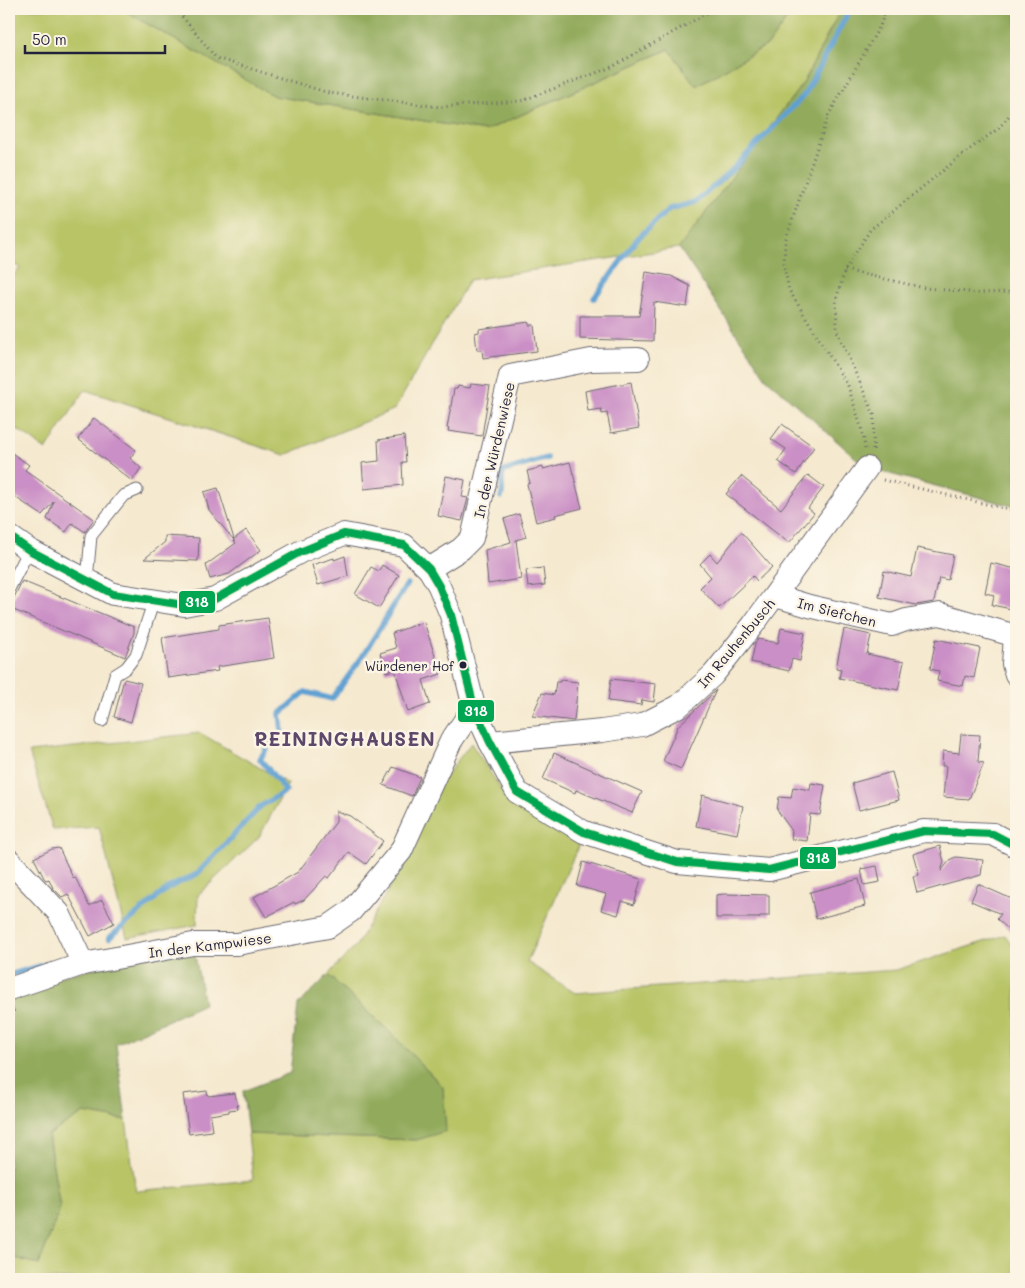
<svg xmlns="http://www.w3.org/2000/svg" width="1025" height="1288" font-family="Mali,sans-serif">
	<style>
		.green { fill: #b8c466; stroke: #6d7350 }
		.forest { fill: #92aa5b; stroke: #5a664b }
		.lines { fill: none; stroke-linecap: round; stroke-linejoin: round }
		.stream { stroke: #5fa0d2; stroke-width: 5.5 }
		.building { fill: #ca8fc6 }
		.service-casing { stroke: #6c686f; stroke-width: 13 }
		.minor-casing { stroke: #6c686f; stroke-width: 24 }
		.path { stroke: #6c686f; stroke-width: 3; stroke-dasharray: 1 4; stroke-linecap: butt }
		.service { stroke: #fff; stroke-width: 11 }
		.minor { stroke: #fff; stroke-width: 22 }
		.bus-1-casing { stroke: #fcf5e5; stroke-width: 11 }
		.bus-1 { stroke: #00a651; stroke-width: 8 }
		.bus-dot { fill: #22223b; stroke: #fcf5e5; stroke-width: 2 }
		.labels { text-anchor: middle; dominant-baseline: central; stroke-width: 5; stroke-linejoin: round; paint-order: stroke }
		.bus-label { font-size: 13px; fill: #22223b; stroke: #fcf5e5; text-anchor: end }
		.street-label { font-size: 14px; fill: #22223b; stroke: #fcf5e5 }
		.district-label { font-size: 19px; font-weight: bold; letter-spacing: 1px; fill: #5d486c; stroke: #fcf5e5 }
		.line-badge { stroke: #fcf5e5; stroke-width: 2 }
		.badge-label { font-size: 14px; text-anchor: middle; font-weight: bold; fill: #fff }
	</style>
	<rect width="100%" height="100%" fill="#fcf5e5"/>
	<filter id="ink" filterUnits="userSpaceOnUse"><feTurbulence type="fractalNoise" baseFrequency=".02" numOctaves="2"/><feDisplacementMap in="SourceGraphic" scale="10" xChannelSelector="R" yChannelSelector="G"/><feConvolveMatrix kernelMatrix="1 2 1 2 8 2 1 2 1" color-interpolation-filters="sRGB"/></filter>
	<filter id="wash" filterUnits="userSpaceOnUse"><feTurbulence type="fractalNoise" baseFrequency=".0096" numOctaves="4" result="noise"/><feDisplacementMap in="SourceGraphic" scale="20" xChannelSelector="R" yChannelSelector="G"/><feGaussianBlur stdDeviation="1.12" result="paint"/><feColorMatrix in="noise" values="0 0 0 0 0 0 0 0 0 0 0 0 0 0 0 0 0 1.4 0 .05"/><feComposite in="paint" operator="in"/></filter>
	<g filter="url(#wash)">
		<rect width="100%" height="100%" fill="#f5e9cf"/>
		<g class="green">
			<path d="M 9,9 L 121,9 L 274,96 L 485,131 L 670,49 L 696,86 L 769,44 L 794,9 L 841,9 L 803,83 L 679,248 L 469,280 L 395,409 L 285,455 L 85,390 L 46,450 L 9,423 L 9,280 L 20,268 L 9,261 Z"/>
			<path d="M 200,733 L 288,784 L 259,837 L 198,895 L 197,925 L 127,938 L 99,827 L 53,830 L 29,752 Z"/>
			<path d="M 471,743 L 503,792 L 581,840 L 527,962 L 575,993 L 896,970 L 1005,935 L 1016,950 L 1016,1279 L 9,1279 L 9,1256 L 39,1265 L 60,1208 L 48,1135 L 84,1113 L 126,1120 L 136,1191 L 253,1180 L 248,1134 L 417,1140 L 443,1087 L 390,1032 L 328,975 L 357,944 L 405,861 L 442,781 Z"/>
		</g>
		<g class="forest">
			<path d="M 121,9 L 794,9 L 769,44 L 696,86 L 669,49 L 485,131 L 274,96 Z"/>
			<path d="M 841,9 L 1016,9 L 1016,507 L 867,468 L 766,378 L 679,248 L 803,83 Z"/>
			<path d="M 193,944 L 204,1004 L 116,1044 L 126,1120 L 84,1113 L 48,1135 L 60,1208 L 39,1265 L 9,1256 L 9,989 Z"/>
			<path d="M 328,975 L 390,1032 L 443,1087 L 446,1131 L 417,1140 L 248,1134 L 243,1091 L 290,1073 L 298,1005 Z"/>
		</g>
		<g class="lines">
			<g class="stream">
				<path d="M 594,298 L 637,239 L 669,209 L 696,202 L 732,170 L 805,94 L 850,9"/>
				<path d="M 501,497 C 505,489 499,479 504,471 L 547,458"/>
				<path d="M 109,938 L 168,888 L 197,874 L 261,806 L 286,791 L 260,759 L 270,743 L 282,732 L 280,714 L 305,692 L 332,699 L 362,657 L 407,584"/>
				<path d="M 9,975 L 48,964"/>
			</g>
		</g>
		<g id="blocks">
			<g class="building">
				<path d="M 646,272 L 671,276 L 690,286 L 687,307 L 654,302 L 653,341 L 580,339 L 580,316 L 639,316 Z"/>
				<path d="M 529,322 L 529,325 L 534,325 L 537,351 L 483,358 L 482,350 L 477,350 L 475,333 L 479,332 L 479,329 Z"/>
				<path d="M 631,382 L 639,428 L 611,433 L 607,413 L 602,414 L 601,409 L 588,411 L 585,391 Z"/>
				<path d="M 471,384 L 490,386 L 482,436 L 448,431 L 449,428 L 447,428 L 454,389 L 457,389 L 458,386 L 470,388 Z"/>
				<path d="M 94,418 L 136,450 L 130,458 L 141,468 L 132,481 L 78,439 Z"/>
				<path d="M 782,424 L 814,447 L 796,474 L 778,461 L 786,449 L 771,439 Z"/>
				<path d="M 404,436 L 406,462 L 402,462 L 403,485 L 364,489 L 362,463 L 379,461 L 378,440 Z"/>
				<path d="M 9,451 L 29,465 L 25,470 L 94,519 L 85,532 L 72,523 L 66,532 L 47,519 L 54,501 L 42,515 L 9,493 Z"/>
				<path d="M 570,462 L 582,508 L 555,515 L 556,517 L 536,522 L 527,484 L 530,483 L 527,471 L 543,467 L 543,469 Z"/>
				<path d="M 808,475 L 824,487 L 808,508 L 814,513 L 789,543 L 726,494 L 741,476 L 781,509 Z"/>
				<path d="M 446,476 L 465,480 L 462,497 L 468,498 L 462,521 L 438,516 Z"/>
				<path d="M 218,488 L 234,539 L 233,539 L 209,510 L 204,492 Z"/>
				<path d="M 519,514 L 526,537 L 516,540 L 521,579 L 488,584 L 485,550 L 511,542 L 504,519 Z"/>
				<path d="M 246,530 L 261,550 L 229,574 L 210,579 L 206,565 L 236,543 L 233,540 Z"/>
				<path d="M 741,532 L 772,567 L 757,581 L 753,576 L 719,608 L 700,588 L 711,577 L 700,564 L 710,554 L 717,562 Z"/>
				<path d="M 165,536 L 199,538 L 198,561 L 144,559 L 165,542 Z"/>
				<path d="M 917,548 L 953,555 L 948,580 L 939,578 L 934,602 L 916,605 L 879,597 L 884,571 L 911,577 Z"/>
				<path d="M 345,556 L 348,576 L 318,585 L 312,565 L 334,558 L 334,560 Z"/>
				<path d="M 991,563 L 1016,569 L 1016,610 L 992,605 L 994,595 L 985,593 Z"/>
				<path d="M 382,565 L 399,575 L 379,608 L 355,594 L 371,567 L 379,571 Z"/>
				<path d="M 543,568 L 545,585 L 528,587 L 526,570 Z"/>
				<path d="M 22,581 L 134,627 L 134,633 L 125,657 L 9,608 Z"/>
				<path d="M 268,618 L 274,658 L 217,667 L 218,671 L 168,678 L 162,638 L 219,629 L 219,625 Z"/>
				<path d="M 424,622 L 441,674 L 423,680 L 430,704 L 408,712 L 395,670 L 386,672 L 380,653 L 396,648 L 392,633 Z"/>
				<path d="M 781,628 L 805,633 L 800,661 L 792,659 L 789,671 L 751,662 L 755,644 L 758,639 L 778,643 Z"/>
				<path d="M 844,629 L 871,635 L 867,654 L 904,662 L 898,690 L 839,678 L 841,669 L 836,668 Z"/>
				<path d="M 936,639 L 980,648 L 974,678 L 965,676 L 963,686 L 937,681 L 939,671 L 930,669 Z"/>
				<path d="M 124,679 L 141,683 L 131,722 L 114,717 Z"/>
				<path d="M 611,679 L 656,684 L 654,702 L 642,700 L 641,705 L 608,701 Z"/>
				<path d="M 560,680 L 578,682 L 574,721 L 532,716 L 542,693 L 554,695 L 556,682 L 560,682 Z"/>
				<path d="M 716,690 L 681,769 L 663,761 L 678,726 Z"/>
				<path d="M 961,734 L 980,735 L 978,762 L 984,763 L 969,799 L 943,797 L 946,766 L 942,766 L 943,751 L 959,753 Z"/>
				<path d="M 554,753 L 642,792 L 632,813 L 576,790 L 575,793 L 543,779 Z"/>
				<path d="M 393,767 L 420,777 L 412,796 L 383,785 Z"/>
				<path d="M 892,772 L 899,800 L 859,810 L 852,783 Z"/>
				<path d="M 811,783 L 825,785 L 820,815 L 810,814 L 807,841 L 791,839 L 792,831 L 777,810 L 779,797 L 791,798 L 793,787 L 810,790 Z"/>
				<path d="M 702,795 L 743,806 L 737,834 L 696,826 Z"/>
				<path d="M 336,811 L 350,816 L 383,841 L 366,864 L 349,852 L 329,878 L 326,876 L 304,900 L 295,904 L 294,902 L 266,917 L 254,897 L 298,872 L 336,822 Z"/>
				<path d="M 940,846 L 944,862 L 941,871 L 951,859 L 956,857 L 983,860 L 981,875 L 917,893 L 913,876 L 919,875 L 913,854 Z"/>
				<path d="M 59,848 L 73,878 L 75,877 L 89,906 L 102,900 L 114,923 L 90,936 L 68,894 L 62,897 L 53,888 L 49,879 L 46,880 L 44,878 L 34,858 L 52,849 Z"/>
				<path d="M 583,862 L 641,879 L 634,905 L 622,901 L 618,915 L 601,910 L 606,894 L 577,886 Z"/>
				<path d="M 877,866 L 880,882 L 864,885 L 861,869 Z"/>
				<path d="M 859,879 L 865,906 L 816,919 L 810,892 Z"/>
				<path d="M 978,884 L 1014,900 L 1016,897 L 1016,936 L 997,919 L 1001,914 L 971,901 Z"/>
				<path d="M 724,894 L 769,895 L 769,916 L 760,916 L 759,918 L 716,918 L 716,895 Z"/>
				<path d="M 207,1091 L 208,1096 L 235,1093 L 238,1109 L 229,1110 L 229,1112 L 210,1115 L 212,1131 L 189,1134 L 183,1094 Z"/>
			</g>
		</g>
	</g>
	<g filter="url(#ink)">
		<use href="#blocks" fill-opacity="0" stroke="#6c686f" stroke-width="1"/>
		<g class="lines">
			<defs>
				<g id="service">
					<path d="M 87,580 L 91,536 L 123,496 L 137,490"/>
					<path d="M 9,589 L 29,550"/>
					<path d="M 102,721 L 115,675 L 126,668 L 136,655 L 154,600"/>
				</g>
				<g id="minor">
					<path d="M 9,536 L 29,550 L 113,594 L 184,605 L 215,599 L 300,552 L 344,534 L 404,545 L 429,569 L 439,586 L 451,615 L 474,707 L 490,742 L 517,792 L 584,832 L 677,862 L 769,870 L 924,831 L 993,834 L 1016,846"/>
					<path d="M 429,569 L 461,549 L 472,538 L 510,376 L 591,360 L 638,359"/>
					<path d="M 776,596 L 809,606 L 892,625 L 906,620 L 940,614 L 1016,636"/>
					<path d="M 1015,636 L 1013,664 L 1016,674"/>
					<path d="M 490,742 L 602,731 L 642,725 L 679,706 L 713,675 L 753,625 L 867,468"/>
					<path d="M 9,860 L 59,913 L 83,964"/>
					<path d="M 9,989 L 83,964 L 193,944 L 237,944 L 328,927 L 351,911 L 401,851 L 451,741 L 474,707"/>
				</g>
			</defs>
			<use href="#service" class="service-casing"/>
			<use href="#minor" class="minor-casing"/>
			<g class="path">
				<path d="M 176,9 L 216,58 L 329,93 L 440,107 L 521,101 L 612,67 L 714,9"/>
				<path d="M 845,270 L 925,288 L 979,293 L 1016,292"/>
				<path d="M 865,449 L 863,433 L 848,386 L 789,290 L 784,266 L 785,241 L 828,116 L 880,26 L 886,9"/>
				<path d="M 873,450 L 874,415 L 837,331 L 836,300 L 845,270 L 870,230 L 962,155 L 999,128 L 1016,107"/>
				<path d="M 883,480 L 1016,511"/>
				<path d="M 9,1013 L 17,1009"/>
			</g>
			<use href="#service" class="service"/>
			<use href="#minor" class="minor"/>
			<defs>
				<path id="bus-1" d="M 9,536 L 29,550 L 113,594 L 184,605 L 215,599 L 300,552 L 344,534 L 404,545 L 429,569 L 439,586 L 451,615 L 474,707 L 490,742 L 517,792 L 584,832 L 677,862 L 769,870 L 924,831 L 993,834 L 1016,846"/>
			</defs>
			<use href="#bus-1" class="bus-1-casing"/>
			<use href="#bus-1" class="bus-1"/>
		</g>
	</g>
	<circle class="bus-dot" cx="463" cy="665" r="4.5"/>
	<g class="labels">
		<g class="bus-label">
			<text x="454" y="665">Würdener Hof</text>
		</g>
		<g class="street-label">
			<text transform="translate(494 450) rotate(-77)">In der Würdenwiese</text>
			<text transform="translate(837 612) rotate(14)">Im Siefchen</text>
			<text transform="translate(736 643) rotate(-50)">Im Rauhenbusch</text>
			<text transform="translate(210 945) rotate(-7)">In der Kampwiese</text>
		</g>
		<g class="district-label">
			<text x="345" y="738">REININGHAUSEN</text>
		</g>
	</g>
	<g class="line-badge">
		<rect x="178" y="590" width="38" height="24" rx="5" fill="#00a651"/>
		<rect x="457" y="699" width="38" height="24" rx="5" fill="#00a651"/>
		<rect x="799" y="846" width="38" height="24" rx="5" fill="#00a651"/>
	</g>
	<g class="badge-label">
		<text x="197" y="607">318</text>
		<text x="476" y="716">318</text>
		<text x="818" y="863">318</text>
	</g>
	<rect width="1025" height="1288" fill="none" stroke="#fcf5e5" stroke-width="30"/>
	<path d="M25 45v8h140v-8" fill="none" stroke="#22223b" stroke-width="2.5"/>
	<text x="32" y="45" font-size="15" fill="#22223b" stroke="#fcf5e5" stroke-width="4" paint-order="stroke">50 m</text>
</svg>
